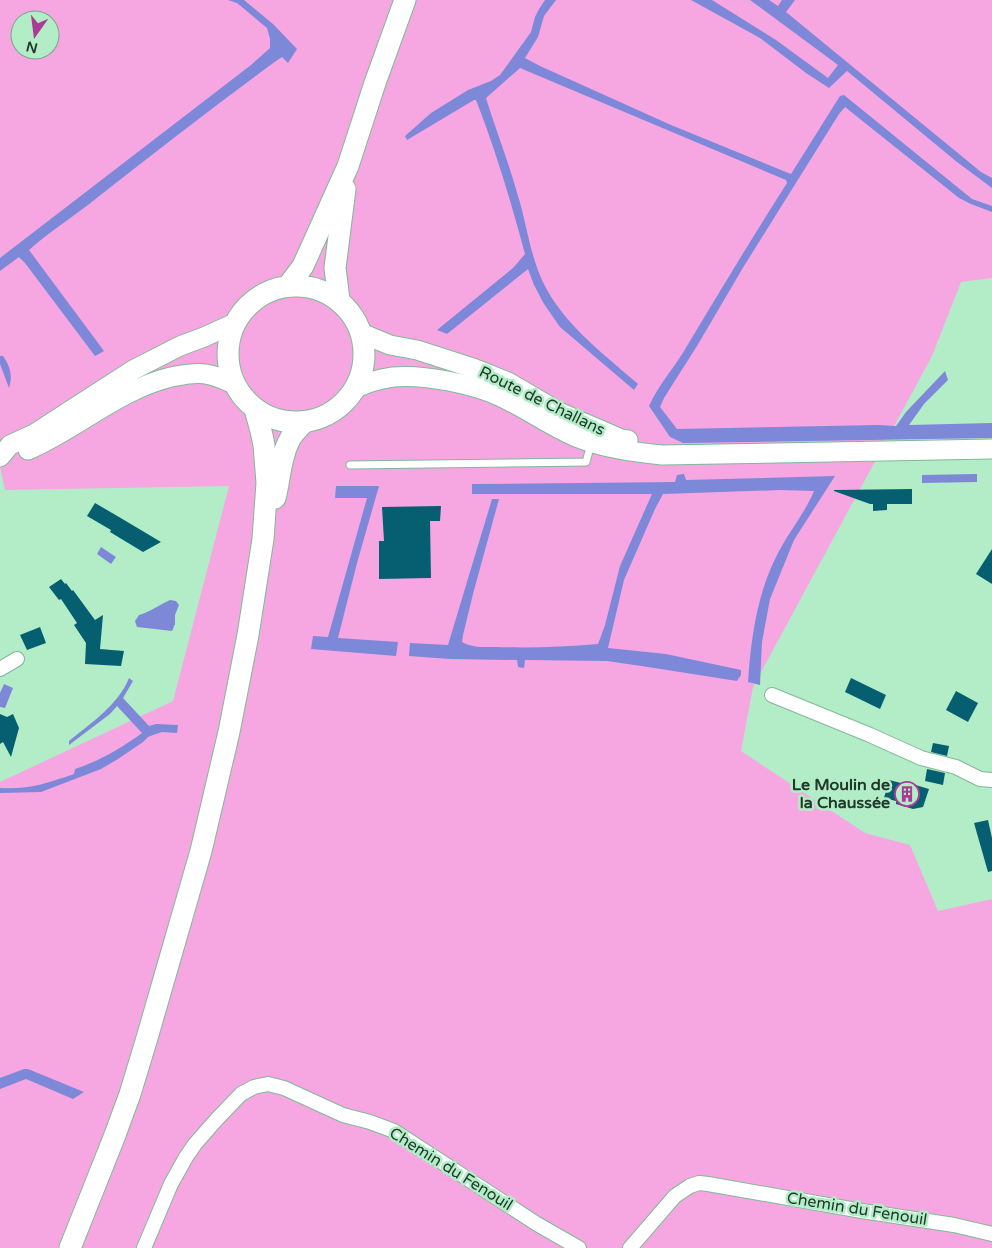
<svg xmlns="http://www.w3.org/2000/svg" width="992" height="1248" font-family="'Varela Round',sans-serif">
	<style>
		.green { fill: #f6a7e1; fill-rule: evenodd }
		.water { fill: #7d88d9 }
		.building { fill: #055f71 }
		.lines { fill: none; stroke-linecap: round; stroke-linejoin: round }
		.lane-casing { stroke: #80b995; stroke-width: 9 }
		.street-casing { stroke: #80b995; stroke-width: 16 }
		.secondary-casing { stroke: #80b995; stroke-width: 21 }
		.primary-casing { stroke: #80b995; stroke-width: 23 }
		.lane { stroke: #fff; stroke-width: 7 }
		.street { stroke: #fff; stroke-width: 14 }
		.secondary { stroke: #fff; stroke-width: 19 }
		.primary { stroke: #fff; stroke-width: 21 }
		.labels { text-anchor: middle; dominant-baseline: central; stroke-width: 5; stroke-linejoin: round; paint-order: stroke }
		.street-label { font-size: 16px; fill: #21392b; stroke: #b2edc7 }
		.poi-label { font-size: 16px; font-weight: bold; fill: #21392b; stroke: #b2edc7; text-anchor: end }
	</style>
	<rect width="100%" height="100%" fill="#b2edc7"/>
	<path class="green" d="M 0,0 L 992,0 L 992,278 L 961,282 L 932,356 L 753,687 L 741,751 L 865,833 L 910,845 L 938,911 L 992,899 L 992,1248 L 0,1248 L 0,782 L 173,701 L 229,486 L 5,490 L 0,466 ZM 20,20 L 50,20 L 50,50 L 20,50 Z"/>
	<g class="water">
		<path d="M 228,0 L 244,0 L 273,24 L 297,49 L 288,63 L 282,57 L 276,61 C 216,105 157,151 98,197 C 76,215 50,231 29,250 L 104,351 L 95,356 L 25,263 L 19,257 L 0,271 L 0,258 L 251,65 L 270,48 L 270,39 L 267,28 L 237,3 Z"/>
		<path d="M 545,0 L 556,0 L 544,16 L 538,37 L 525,58 L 540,66 L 671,125 L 791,174 L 840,96 L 844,95 L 972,199 L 992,206 L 992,212 L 971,204 L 959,198 L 845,107 L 839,114 L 744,266 L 697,346 L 664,398 L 660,407 L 677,429 L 878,425 L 896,426 L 906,412 L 945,371 L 948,380 L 924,404 L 909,425 L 992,423 L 992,438 L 683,443 L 670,437 L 649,406 C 658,386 673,369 684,351 C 718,294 752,238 787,183 L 786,180 L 520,68 L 486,98 C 496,131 509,163 518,196 C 527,225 531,261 546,288 C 567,327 605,355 638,384 L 634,390 L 560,327 L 544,304 L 534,285 L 528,269 L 447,334 L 437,330 L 513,268 L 525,254 C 511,202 496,151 476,100 L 474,100 L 407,140 L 405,136 L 431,113 L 468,90 L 491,81 L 500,75 L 531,32 L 535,17 L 539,9 Z"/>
		<path d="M 691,0 L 712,0 L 776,40 L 828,78 L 838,65 L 750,0 L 769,0 L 778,6 L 782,0 L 795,0 L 786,12 L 981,172 L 992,178 L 992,188 L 957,162 L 847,71 L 829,88 L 806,73 L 760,38 Z"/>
		<path d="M 0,356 L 3,356 C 10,366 13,375 9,388 L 0,364 Z"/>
		<path d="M 684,474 L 686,480 L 835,476 L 794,540 L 770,599 L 762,642 L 760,685 L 748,682 C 751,638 757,594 777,555 C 788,533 805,513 814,491 L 781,490 L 663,494 L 655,509 L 624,580 L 608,648 L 666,654 L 741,670 L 741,675 L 737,681 L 648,667 L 607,661 L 525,660 L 524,668 L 518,667 L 517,660 L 450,659 L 409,656 L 410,643 L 448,645 L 492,499 L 499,499 L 473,594 L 463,635 L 462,642 C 472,648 485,647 496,647 C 530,648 564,647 598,644 L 600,639 L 605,625 L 620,566 L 652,494 L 472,494 L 472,484 L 675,482 L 677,475 Z"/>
		<path d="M 977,474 L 977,482 L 922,483 L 922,475 Z"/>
		<path d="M 336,486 L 379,486 L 357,563 L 338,638 L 398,642 L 396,656 L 311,649 L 313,636 L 328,637 L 367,498 L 335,498 Z"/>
		<path d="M 101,547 L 116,557 L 111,564 L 97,554 Z"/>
		<path d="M 170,600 L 176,601 L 179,605 L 175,615 L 175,624 L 172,631 L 137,627 L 135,621 L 139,615 C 150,612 159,605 170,600 Z"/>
		<path d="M 129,678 L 133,681 L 123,698 L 149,726 L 156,724 L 178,725 L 177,733 L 162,732 L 153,735 L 148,737 L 143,742 L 118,759 L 101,769 L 41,792 L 0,793 L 0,788 C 27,790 48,783 74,774 L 75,769 C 99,761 122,748 142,733 L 117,706 L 110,714 L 69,745 L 69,741 C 90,724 119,704 129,678 Z"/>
		<path d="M 4,684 L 13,688 L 5,708 L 0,707 L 0,693 Z"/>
		<path d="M 24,1069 L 28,1069 L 84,1092 L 73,1099 L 26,1079 L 0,1089 L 0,1078 Z"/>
	</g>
	<g class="building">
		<path d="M 912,489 L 912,504 L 887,504 L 887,510 L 873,511 L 873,504 L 870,504 L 834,491 L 834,490 Z"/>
		<path d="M 95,503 L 119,517 L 161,542 L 143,552 L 110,532 L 111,530 L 87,516 Z"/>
		<path d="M 441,506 L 440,521 L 430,521 L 431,578 L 379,579 L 379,541 L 384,541 L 382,507 Z"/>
		<path d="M 992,549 L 992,584 L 976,574 Z"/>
		<path d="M 61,579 L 65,584 L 66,583 L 72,591 L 73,590 L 95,620 L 103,615 L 100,649 L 124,651 L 121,666 L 85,664 L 86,643 L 74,625 L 77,623 L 61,599 L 59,600 L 49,587 Z"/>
		<path d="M 40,627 L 46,643 L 27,650 L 20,635 Z"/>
		<path d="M 851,678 L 886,695 L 880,709 L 845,692 Z"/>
		<path d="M 956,691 L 978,703 L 968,722 L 946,710 Z"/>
		<path d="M 0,714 L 7,717 L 13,714 L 19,728 L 11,757 L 3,742 L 0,744 Z"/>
		<path d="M 933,743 L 949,746 L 947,756 L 931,752 Z"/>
		<path d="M 927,769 L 945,773 L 943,785 L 925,781 Z"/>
		<path d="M 889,780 L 909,785 L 912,784 L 929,789 L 923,807 L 913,809 L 896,804 L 896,801 L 884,798 Z"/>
		<path d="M 988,820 L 992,838 L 992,871 L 988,872 L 974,823 Z"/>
	</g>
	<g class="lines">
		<defs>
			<path id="lane" d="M 350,465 L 586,462 L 591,444"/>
			<g id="street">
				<path d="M 0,669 L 17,659"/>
				<path d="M 772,695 L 870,735 L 921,758 L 956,767 L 980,779 L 992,780"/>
				<path d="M 144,1248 L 171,1184 L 186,1157 L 195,1144 L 217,1119 L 241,1094 L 254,1087 L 268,1084 L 284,1088 L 343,1115 L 370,1122 L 394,1131 L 537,1224 L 579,1248"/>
				<path d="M 630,1248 L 675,1196 L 690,1186 L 699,1183 L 708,1184 L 862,1211 L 954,1225 L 992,1234"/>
			</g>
			<g id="secondary">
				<path d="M 361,333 L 390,345 L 417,350 L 473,368 L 508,382 L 561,413 L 621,439 L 628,440"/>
				<path d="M 356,388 C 368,382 380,379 393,377 C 423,374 474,384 501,397 C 527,409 550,426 576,437 C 603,448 633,452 662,455 L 992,449"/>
				<path d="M 28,450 C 77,429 118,390 171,377 C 182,375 194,372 205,374 C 215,375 225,380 234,384"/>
				<path d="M 0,457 L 10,445 L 34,434 L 133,370 L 180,346 L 204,337 L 235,323"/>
			</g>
			<g id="primary">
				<circle cx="296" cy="354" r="68"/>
				<path d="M 288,286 L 303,266 L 348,166 L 375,83 L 405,0"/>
				<path d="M 339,300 L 335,268 L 345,189"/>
				<path d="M 275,498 C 280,480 280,458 289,441 C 292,434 299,428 304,422"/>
				<path d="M 70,1248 L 115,1135 L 130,1094 L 147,1038 L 201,851 L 229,732 L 248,635 L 263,539 L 267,483 L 264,445 L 261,431 L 255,409"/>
			</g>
		</defs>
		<use href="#lane" class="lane-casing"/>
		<use href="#street" class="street-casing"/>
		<use href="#secondary" class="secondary-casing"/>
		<use href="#primary" class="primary-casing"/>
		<use href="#lane" class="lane"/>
		<use href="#street" class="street"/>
		<use href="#secondary" class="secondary"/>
		<use href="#primary" class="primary"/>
	</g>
	<defs>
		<symbol id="building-ring" viewBox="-11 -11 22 22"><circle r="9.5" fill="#b2edc7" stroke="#ac3b96" stroke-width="1.5"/><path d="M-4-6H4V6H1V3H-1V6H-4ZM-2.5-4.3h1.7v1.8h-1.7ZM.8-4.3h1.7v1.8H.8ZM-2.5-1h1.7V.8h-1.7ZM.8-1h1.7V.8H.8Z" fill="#ac3b96"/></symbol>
	</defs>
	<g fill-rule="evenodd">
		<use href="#building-ring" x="893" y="780" width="28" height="28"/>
	</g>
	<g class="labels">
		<g class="street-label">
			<text transform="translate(542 401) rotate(26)">Route de Challans</text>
			<text transform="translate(451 1169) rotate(32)">Chemin du Fenouil</text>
			<text transform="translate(857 1209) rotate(9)">Chemin du Fenouil</text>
		</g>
		<g class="poi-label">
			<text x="890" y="785">Le Moulin de<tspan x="890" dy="18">la Chaussée</tspan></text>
		</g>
	</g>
	<g transform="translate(35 35) rotate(194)"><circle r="24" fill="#b2edc7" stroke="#78a589"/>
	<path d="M0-4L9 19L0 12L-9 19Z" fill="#ac3b96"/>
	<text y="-8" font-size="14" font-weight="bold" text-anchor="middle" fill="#21392b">N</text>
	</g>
</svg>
